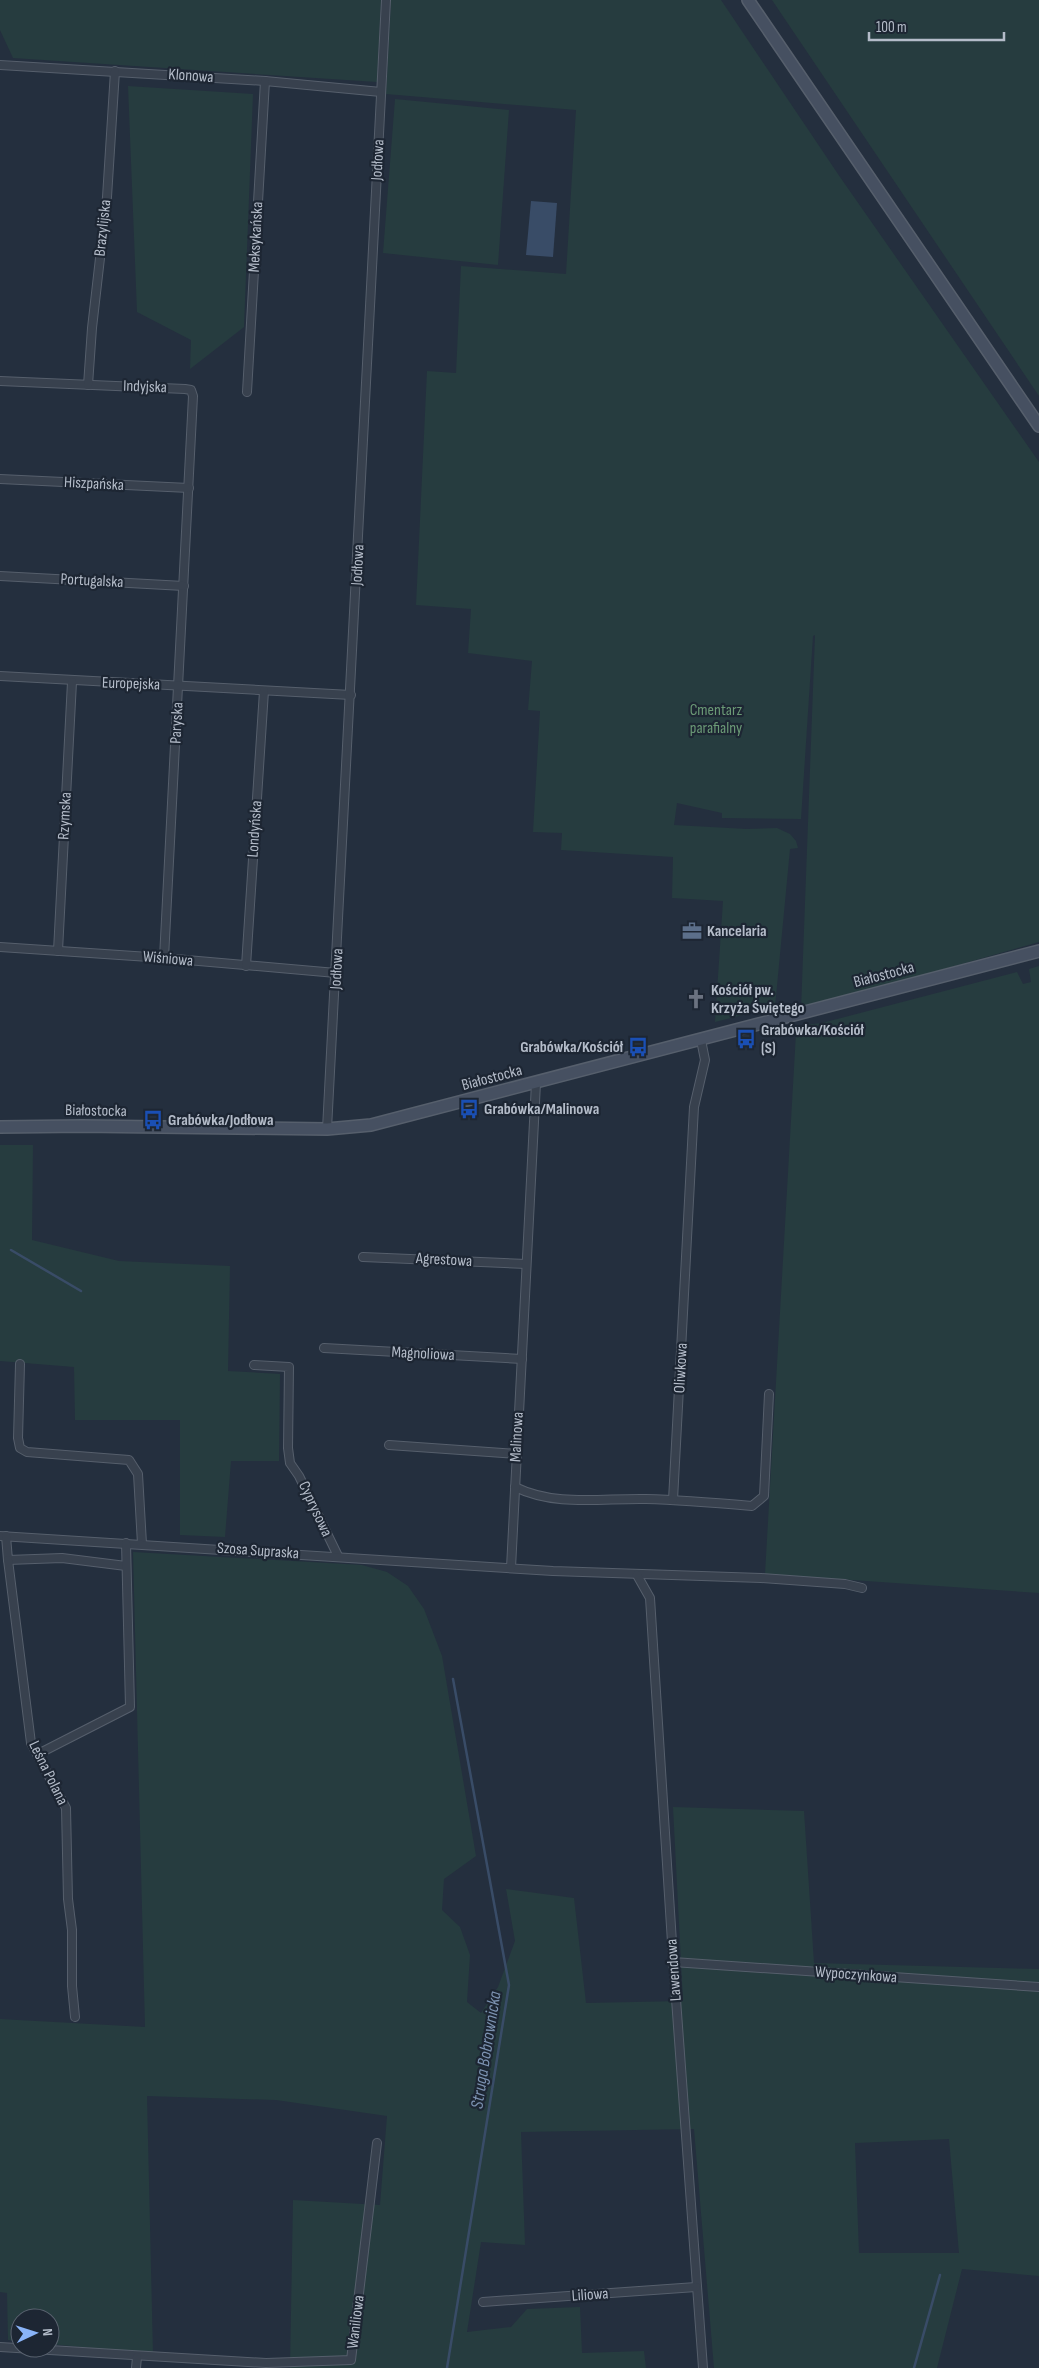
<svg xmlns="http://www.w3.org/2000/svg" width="1039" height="2368" font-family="'Sofia Sans Condensed',sans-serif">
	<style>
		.green { fill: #263c3f; fill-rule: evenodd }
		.water { fill: #394c67 }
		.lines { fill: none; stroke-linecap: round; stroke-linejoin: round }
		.stream { stroke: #394c67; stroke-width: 2.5 }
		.street-casing { stroke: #565f6c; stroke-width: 10 }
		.secondary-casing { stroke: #565f6c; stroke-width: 14 }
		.street { stroke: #38414e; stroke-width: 8 }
		.secondary { stroke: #465061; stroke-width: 11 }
		.labels { text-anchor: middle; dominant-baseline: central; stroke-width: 4.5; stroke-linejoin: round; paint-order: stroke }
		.street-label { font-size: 16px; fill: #b4bcc9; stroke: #1d2633 }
		.park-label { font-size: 16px; fill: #6b9a76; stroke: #1d2633 }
		.poi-label { font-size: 16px; font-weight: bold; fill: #b4bcc9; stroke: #1d2633; text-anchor: start }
		.water-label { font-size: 18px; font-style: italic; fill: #7c92b1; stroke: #1d2633 }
	</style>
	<rect width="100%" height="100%" fill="#242f3e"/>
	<g class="green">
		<path d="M 0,0 L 381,0 L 377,82 L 13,58 L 0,30 Z"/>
		<path d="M 391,0 L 721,0 L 840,177 L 1039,462 L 1039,942 L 801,1010 L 815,635 L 813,636 L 801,819 L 722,818 L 722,813 L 677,803 L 674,825 L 747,829 L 777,828 L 790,834 L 796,841 L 798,848 L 790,849 L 775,1007 L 715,1022 L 723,901 L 672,898 L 673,857 L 561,850 L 562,833 L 533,832 L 540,711 L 528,710 L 532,661 L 468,653 L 471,609 L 416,605 L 427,371 L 456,373 L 461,266 L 566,274 L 576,110 L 386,94 Z"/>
		<path d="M 772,0 L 1039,0 L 1039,396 Z"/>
		<path d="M 128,86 L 253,94 L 244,327 L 190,369 L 191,340 L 137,312 Z"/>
		<path d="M 395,99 L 509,110 L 498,265 L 383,253 Z"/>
		<path d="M 1039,966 L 1039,1593 L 765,1574 L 796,1033 L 794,1026 L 822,1023 L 1017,972 L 1023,984 L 1031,982 L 1029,969 Z"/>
		<path d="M 0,1145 L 33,1145 L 32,1240 L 119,1261 L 230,1266 L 228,1371 L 280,1374 L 279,1461 L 231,1461 L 225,1537 L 180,1535 L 180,1420 L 75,1420 L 74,1367 L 0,1361 Z"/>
		<path d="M 133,1552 L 362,1565 L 387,1572 L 408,1586 L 424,1609 L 442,1656 L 476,1856 L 444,1879 L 442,1910 L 460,1927 L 470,1955 L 467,2002 L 481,2013 L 498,1987 L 515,1941 L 506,1889 L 574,1898 L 586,2003 L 683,2001 L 673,1807 L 804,1811 L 814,1963 L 1039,1969 L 1039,2276 L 962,2269 L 937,2368 L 714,2368 L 694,2129 L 521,2132 L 525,2245 L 481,2242 L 467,2332 L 511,2327 L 527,2309 L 580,2307 L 582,2353 L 644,2351 L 646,2368 L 290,2368 L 293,2200 L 380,2205 L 387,2116 L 276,2100 L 147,2096 L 153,2354 L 50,2344 L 50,2318 L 20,2318 L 20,2341 L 8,2340 L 7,2293 L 0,2292 L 0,2019 L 145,2027 ZM 949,2139 L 959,2253 L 859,2253 L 855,2143 Z"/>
	</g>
	<path class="water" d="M 531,201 L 557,203 L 553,257 L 526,255 Z"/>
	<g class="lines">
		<g class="stream">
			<path d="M 11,1250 L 81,1291"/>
			<path d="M 447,2368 L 509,1985 L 453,1679"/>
			<path d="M 914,2368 L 940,2275"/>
		</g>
		<defs>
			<g id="street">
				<path d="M 0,65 L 265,81 L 381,92"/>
				<path d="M 0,381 L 185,389 L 191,390 L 193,396 L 164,958"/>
				<path d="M 88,385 L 92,328 L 107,197 L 115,71"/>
				<path d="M 247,392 L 265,81"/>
				<path d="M 0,479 L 189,488"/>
				<path d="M 0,576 L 184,586"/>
				<path d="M 0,676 L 351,695"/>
				<path d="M 0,947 L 164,958 L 336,973"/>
				<path d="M 58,951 L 72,682"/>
				<path d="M 246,966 L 264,691"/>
				<path d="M 327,1129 L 386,0"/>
				<path d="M 363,1257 L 526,1264"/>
				<path d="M 324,1348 L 522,1359"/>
				<path d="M 20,1364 L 18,1438 L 20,1448 L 27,1452 L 129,1460 L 138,1474 L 142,1544"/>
				<path d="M 254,1365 L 289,1367 L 288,1448 L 290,1463 L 299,1476 L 338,1556"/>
				<path d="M 389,1445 L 517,1454"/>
				<path d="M 515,1487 C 556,1507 601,1498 646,1499 C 681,1500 717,1503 752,1506 L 764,1496 L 769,1394"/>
				<path d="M 673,1500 L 694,1107 L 705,1060 L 701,1040"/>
				<path d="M 0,1536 L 553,1571 L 761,1578 L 845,1584 L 862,1588"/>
				<path d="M 6,1536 L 8,1560 L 62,1558 L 126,1566"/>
				<path d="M 8,1560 L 31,1743 L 66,1808 L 68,1899 L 72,1930 L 72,1986 L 75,2017"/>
				<path d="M 511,1568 L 536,1083"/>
				<path d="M 637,1575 L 650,1598 L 673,1958 L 703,2368"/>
				<path d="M 38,1754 L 130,1707 L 126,1543"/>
				<path d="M 673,1962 L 1039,1987"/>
				<path d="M 483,2302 L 696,2287"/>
				<path d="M 0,2347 L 266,2363 L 351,2360 L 377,2143"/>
				<path d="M 136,2368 L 137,2357"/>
			</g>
			<g id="secondary">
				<path d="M 748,0 L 1039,426"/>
				<path d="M 0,1127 L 82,1126 L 327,1129 L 371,1125 L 1039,951"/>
			</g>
		</defs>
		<use href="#street" class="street-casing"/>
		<use href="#secondary" class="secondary-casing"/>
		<use href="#street" class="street"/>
		<use href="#secondary" class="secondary"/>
	</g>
	<defs>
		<symbol id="office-bare" viewBox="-9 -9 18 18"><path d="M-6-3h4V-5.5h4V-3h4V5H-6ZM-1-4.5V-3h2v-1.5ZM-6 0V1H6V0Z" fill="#5c6f8a" stroke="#1d2633" stroke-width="2.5" paint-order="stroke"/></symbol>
		<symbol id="church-bare" viewBox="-9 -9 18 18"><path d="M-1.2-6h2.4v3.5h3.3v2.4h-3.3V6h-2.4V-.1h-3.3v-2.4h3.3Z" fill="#6b7280" stroke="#1d2633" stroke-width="2.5" paint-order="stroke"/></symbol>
		<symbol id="bus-bare" viewBox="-9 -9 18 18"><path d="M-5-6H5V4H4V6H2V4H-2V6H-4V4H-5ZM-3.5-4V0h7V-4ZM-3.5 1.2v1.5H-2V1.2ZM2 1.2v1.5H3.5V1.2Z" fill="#1a4fb4" stroke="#1d2633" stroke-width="2.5" paint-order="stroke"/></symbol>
	</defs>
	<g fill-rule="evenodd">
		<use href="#office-bare" x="678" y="917" width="28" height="28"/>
		<use href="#church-bare" x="682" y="985" width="28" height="28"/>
		<use href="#bus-bare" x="732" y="1025" width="28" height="28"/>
		<use href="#bus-bare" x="624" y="1033" width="28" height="28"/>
		<use href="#bus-bare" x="455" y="1095" width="28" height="28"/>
		<use href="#bus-bare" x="139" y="1106" width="28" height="28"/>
	</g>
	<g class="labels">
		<g class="street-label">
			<text transform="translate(191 76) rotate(4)">Klonowa</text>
			<text transform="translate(378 160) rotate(-87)">Jodłowa</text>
			<text transform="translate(103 228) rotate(-84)">Brazylijska</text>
			<text transform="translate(256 237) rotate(-87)">Meksykańska</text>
			<text transform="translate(145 387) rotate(2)">Indyjska</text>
			<text transform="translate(94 484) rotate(3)">Hiszpańska</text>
			<text transform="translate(358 565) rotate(-87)">Jodłowa</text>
			<text transform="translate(92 581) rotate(3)">Portugalska</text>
			<text transform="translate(131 684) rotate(2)">Europejska</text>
			<text transform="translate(177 723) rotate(-87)">Paryska</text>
			<text transform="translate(65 816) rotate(-87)">Rzymska</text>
			<text transform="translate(255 829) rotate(-86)">Londyńska</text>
			<text transform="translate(168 959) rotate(5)">Wiśniowa</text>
			<text transform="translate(337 969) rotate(-87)">Jodłowa</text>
			<text transform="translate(884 975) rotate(-15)">Białostocka</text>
			<text transform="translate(492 1078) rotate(-15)">Białostocka</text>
			<text transform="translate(96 1111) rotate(1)">Białostocka</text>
			<text transform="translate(444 1260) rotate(3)">Agrestowa</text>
			<text transform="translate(423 1354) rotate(3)">Magnoliowa</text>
			<text transform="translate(681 1368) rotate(-87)">Oliwkowa</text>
			<text transform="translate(517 1437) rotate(-87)">Malinowa</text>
			<text transform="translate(315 1509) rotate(65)">Cyprysowa</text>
			<text transform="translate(258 1551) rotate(4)">Szosa Supraska</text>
			<text transform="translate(48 1773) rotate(64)">Leśna Polana</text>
			<text transform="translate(674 1970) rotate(-94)">Lawendowa</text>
			<text transform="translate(856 1975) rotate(4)">Wypoczynkowa</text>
			<text transform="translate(590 2295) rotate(-4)">Liliowa</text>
			<text transform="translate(356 2322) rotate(-83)">Waniliowa</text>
		</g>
		<g class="park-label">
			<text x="716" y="710">Cmentarz<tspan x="716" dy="18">parafialny</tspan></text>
		</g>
		<g class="poi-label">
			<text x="707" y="931">Kancelaria</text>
			<text x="711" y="990">Kościół pw.<tspan x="711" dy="18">Krzyża Świętego</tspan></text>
			<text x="761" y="1030">Grabówka/Kościół<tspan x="761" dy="18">(S)</tspan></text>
			<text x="623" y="1047" text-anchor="end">Grabówka/Kościół</text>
			<text x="484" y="1109">Grabówka/Malinowa</text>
			<text x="168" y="1120">Grabówka/Jodłowa</text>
		</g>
		<g class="water-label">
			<text transform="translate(486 2050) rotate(-81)">Struga Bobrownicka</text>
		</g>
	</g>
	<g transform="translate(35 2333) rotate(86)"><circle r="24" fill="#1d2633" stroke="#59626f"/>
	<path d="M0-4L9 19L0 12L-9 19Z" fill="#8ab4f8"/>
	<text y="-8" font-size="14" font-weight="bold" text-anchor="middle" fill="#b4bcc9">N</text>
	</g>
	<path d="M869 32v8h135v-8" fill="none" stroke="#b4bcc9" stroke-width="2.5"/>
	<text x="876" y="32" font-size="15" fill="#b4bcc9" stroke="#1d2633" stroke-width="4" paint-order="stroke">100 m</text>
</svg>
